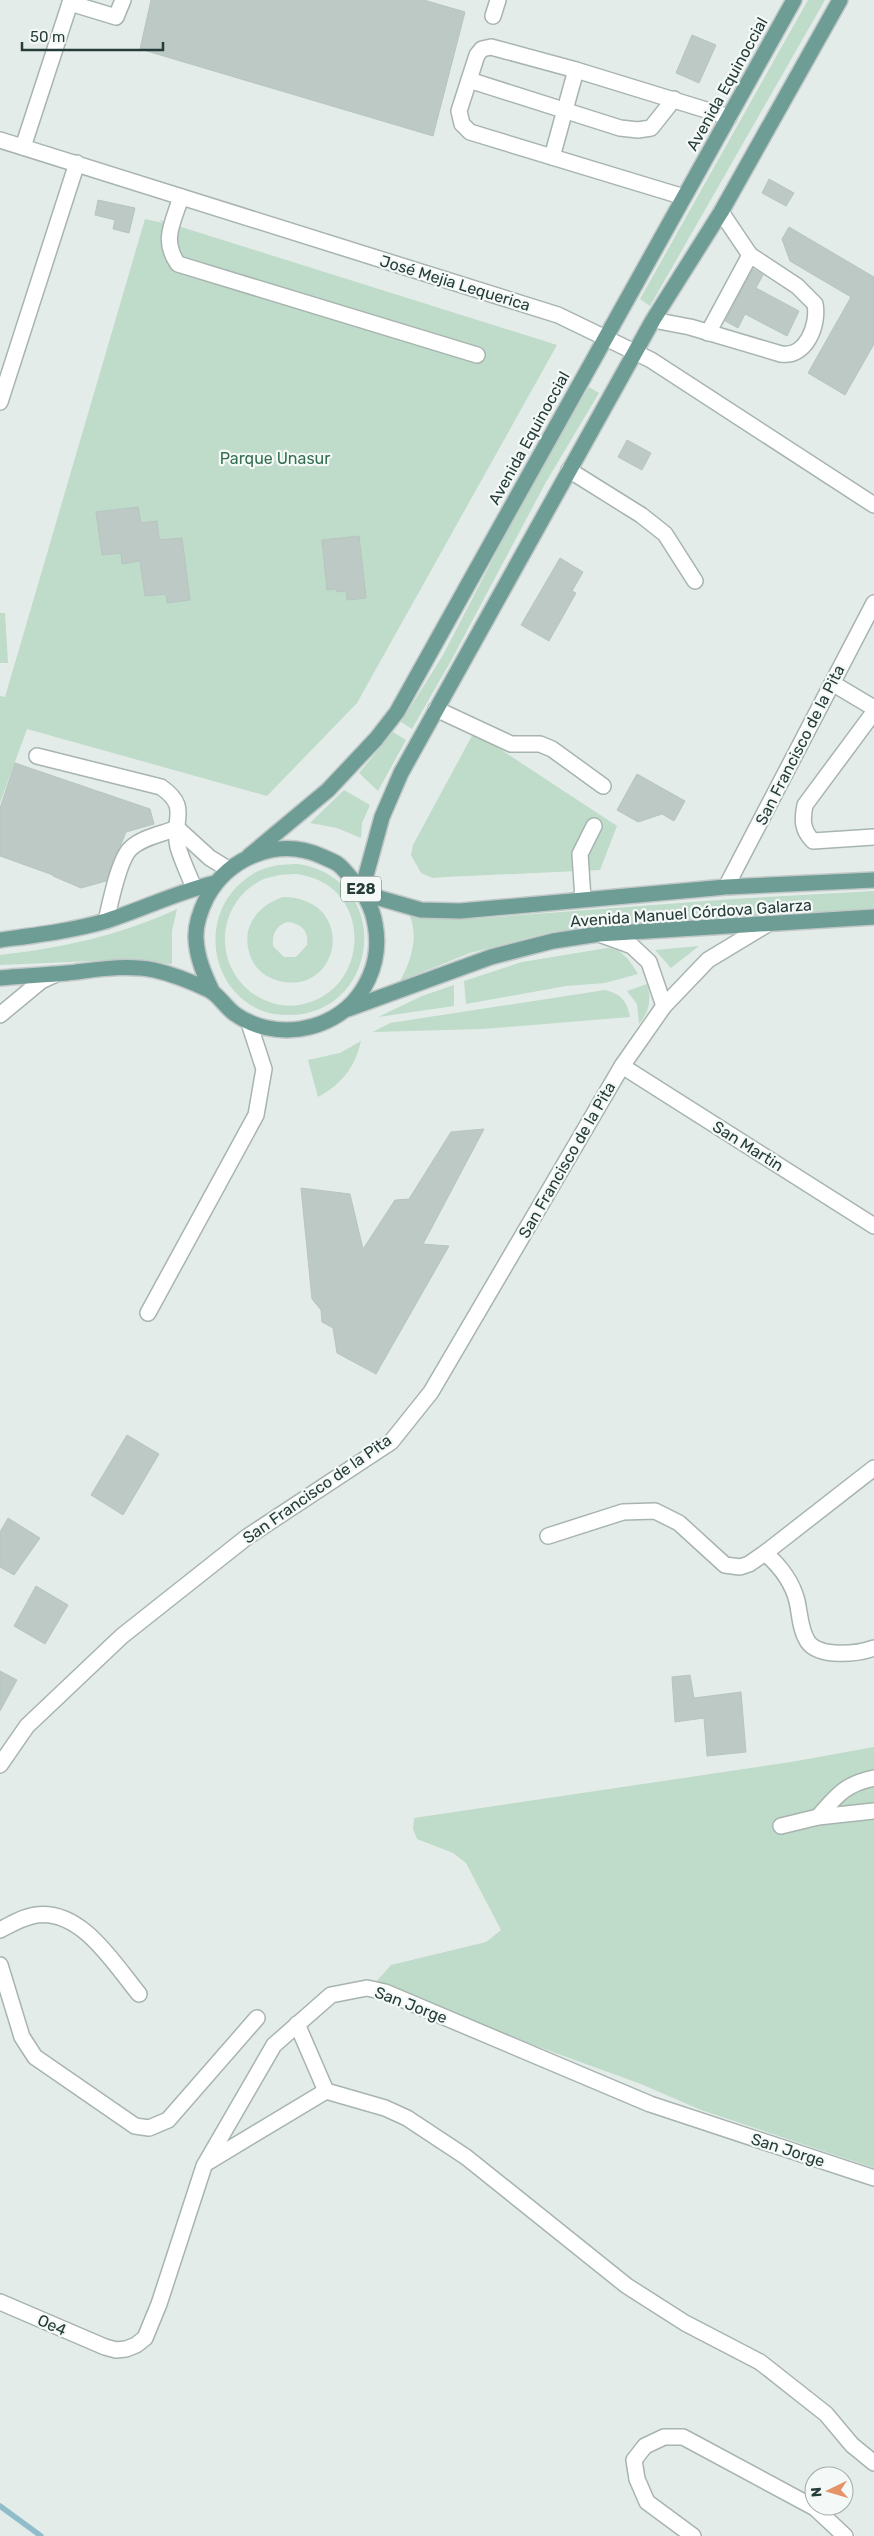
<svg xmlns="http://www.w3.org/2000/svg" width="874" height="2536" font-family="Rubik,sans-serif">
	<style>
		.green { fill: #bfdbc9; fill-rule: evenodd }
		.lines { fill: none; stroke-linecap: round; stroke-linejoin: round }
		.stream { stroke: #91bdcb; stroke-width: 5.5 }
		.building { fill: #bcc9c5; stroke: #b7c5c0 }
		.minor-casing { stroke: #a7b4b0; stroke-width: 18 }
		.major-casing { stroke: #c2c8c7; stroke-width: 18 }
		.minor { stroke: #fff; stroke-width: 15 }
		.major { stroke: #6d9d95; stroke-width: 15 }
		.labels { text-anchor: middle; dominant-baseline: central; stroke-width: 4.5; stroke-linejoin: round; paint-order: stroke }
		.shield { fill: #f4f9f7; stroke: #637571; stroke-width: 1 }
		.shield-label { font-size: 15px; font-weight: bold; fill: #253c38 }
		.street-label { font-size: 16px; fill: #253c38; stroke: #f4f9f7 }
		.park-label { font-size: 16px; fill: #336f50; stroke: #f4f9f7 }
	</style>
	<rect width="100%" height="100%" fill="#e4ece9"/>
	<g class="green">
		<path d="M 808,0 L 825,0 L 650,306 L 640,299 Z"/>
		<path d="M 145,219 L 163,223 L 159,220 L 557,345 L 357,703 L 267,796 L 27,729 L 0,803 L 0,696 L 5,697 Z"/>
		<path d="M 589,387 L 599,393 L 546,482 L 452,659 L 412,729 L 401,722 L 443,655 L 536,476 Z"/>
		<path d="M 0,613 L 5,613 L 8,663 L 0,663 Z"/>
		<path d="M 393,732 L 406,740 L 378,791 L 359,773 Z"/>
		<path d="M 474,732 L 617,826 L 600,870 L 445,877 L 433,878 L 421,873 L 411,855 L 413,845 Z"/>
		<path d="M 344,790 L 370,805 L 362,823 L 361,838 L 337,828 L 310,823 Z"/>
		<path d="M 278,865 C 286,865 296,863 304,865 C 400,887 375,1029 274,1014 C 253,1011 233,994 224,976 C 206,940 217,895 253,874 C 260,869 270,867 278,865 ZM 279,875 C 286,875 295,873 302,875 C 374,888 371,993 299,1005 C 278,1008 258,1000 244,986 C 214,956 220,904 258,882 C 264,878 272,877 279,875 Z"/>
		<path d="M 874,891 L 874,908 L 805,914 L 732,916 L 551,932 L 470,953 L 400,981 C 411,961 420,935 408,912 L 442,918 L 470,919 L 733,899 Z"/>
		<path d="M 283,897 C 356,898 342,991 284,982 C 271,980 259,973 253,962 C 238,932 254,907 283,897 ZM 287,922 C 301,923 309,931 307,945 L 296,957 L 284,957 L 273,946 C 272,934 276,926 287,922 Z"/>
		<path d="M 177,909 L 172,931 L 172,964 L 114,960 L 0,965 L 0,955 C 62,948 121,935 177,909 Z"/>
		<path d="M 699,946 L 671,968 L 655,950 Z"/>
		<path d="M 607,948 C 623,949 630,961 638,974 L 605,983 L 566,986 L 466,1004 L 464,981 L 522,962 Z"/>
		<path d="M 647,984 C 652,999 649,1012 639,1024 L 637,1004 L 627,991 Z"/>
		<path d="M 454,985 L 454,1006 L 378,1017 L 422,996 Z"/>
		<path d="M 605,990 C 621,994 627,1001 630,1017 L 482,1029 L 373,1032 L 390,1023 Z"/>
		<path d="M 361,1041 C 355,1067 342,1084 318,1097 L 308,1060 L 340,1053 Z"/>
		<path d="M 874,1747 L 874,2168 L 701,2110 L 641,2084 L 487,2028 L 376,1982 L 391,1965 L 486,1942 L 501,1930 L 466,1863 L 453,1853 L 417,1839 L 413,1829 L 414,1818 L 791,1762 Z"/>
	</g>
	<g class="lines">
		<path class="stream" d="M 0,2506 L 41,2536"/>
	</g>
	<g class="building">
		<path d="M 151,0 L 424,0 L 465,12 L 433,136 L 140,49 Z"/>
		<path d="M 692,35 L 716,45 L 699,83 L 676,73 Z"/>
		<path d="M 769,179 L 794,193 L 786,206 L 762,193 Z"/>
		<path d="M 98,200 L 135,208 L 129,233 L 113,229 L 115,220 L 95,215 Z"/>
		<path d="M 789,227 L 874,277 L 874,344 L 845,395 L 808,373 L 851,297 L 790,261 L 782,239 Z"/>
		<path d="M 753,269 L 763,275 L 756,288 L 799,311 L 787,336 L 745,314 L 738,328 L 725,321 Z"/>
		<path d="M 627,440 L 651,453 L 642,470 L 618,457 Z"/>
		<path d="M 138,507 L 141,523 L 157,521 L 159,540 L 182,538 L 190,600 L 167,603 L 166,594 L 145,596 L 140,561 L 122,564 L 121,553 L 102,555 L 96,512 Z"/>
		<path d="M 359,536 L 366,598 L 347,600 L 346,591 L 337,592 L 336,589 L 327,590 L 322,540 Z"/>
		<path d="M 560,558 L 583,572 L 572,591 L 576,593 L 549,641 L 521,625 Z"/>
		<path d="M 15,763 L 150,809 L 154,824 L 126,832 L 106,881 L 81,888 L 53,876 L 53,875 L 0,856 L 0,808 Z"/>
		<path d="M 637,774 L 685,801 L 674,821 L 662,814 L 638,822 L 617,810 Z"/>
		<path d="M 484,1129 L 423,1244 L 449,1246 L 376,1374 L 337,1353 L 333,1328 L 322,1322 L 321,1310 L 312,1299 L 301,1188 L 350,1194 L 363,1249 L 395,1200 L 409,1199 L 451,1132 Z"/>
		<path d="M 127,1435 L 159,1454 L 123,1515 L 91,1495 Z"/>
		<path d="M 8,1518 L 40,1538 L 14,1575 L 0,1567 L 0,1532 Z"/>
		<path d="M 36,1586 L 68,1605 L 45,1644 L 14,1626 Z"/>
		<path d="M 0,1671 L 17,1680 L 0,1711 Z"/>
		<path d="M 690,1675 L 694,1698 L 741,1692 L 746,1752 L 707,1756 L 704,1718 L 675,1722 L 672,1677 Z"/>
	</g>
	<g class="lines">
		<defs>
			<g id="minor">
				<path d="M 70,3 L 116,17 L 123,0"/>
				<path d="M 493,16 L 498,0"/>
				<path d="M 469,80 L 620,128 L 638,130 L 651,128 L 674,99"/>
				<path d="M 0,140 L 558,315 L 651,360 L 874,505"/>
				<path d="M 23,147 L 71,0"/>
				<path d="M 552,157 L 576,70"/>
				<path d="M 181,197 C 173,223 161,240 178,264 L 477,355"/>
				<path d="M 684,197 L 470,132 L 462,124 L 459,111 L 477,55 L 482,49 L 491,47 L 576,70 L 729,117"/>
				<path d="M 653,320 L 690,327 L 781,354 C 806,358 819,325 815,304 L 797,286 L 750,255 L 721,212"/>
				<path d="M 708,333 L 750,255"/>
				<path d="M 0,402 L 77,163"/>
				<path d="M 569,470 L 641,515 L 665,534 L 695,581"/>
				<path d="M 832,683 L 874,708"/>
				<path d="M 436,709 L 511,744 L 540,744 L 552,749 L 603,786"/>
				<path d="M 874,712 L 805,805 C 802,820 802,830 813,841 L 874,837"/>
				<path d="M 37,756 L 161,787 C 191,808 171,819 178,847 C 182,861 189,875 194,888"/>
				<path d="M 177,828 L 210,858 L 228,869"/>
				<path d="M 726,887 L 874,603"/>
				<path d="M 583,899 L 580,854 L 594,826"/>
				<path d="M 106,921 C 110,904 119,858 131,848 C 143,837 162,834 177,828"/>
				<path d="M 599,934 L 632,946 L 649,962 L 664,1006"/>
				<path d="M 0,1015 L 41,981 L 56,974"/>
				<path d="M 622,1066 L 874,1226"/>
				<path d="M 148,1313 L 256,1115 L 264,1069 L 249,1023"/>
				<path d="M 548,1536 L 623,1512 L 655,1511 L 679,1523 L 725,1565 L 740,1567 L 749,1564 L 765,1553 L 874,1468"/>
				<path d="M 765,1553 C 780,1566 792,1581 797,1601 C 800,1614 800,1630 808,1642 C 820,1658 857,1654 874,1648"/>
				<path d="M 0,1765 L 27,1726 L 122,1636 L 247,1537 L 391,1442 L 431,1392 L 622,1066 L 664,1006 L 708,960 L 766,925"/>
				<path d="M 818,1817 C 837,1795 845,1784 874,1778"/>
				<path d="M 781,1826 L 818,1817 L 874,1811"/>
				<path d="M 0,1930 C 11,1924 23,1917 36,1915 C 82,1909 114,1964 139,1994"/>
				<path d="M 0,1965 L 22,2037 L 35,2057 L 135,2126 L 149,2128 L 168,2120 L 257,2018"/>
				<path d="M 297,2024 L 326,2091"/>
				<path d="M 208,2162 L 326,2091 L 385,2108 L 407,2118 L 466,2157 L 627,2286 L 685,2323 L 760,2362 L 826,2414 L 852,2445 L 874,2463"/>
				<path d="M 0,2302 L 105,2347 L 116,2350 L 126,2349 L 136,2345 L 145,2338 L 159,2304 L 204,2166 L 274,2045 L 331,1995 L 367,1988 L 385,1992 L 650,2104 L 874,2178"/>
				<path d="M 693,2536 L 647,2502 L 637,2479 L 634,2460 L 645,2446 L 664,2437 L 683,2437 L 815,2508 L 845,2536"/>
			</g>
			<g id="major">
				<path d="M 249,856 L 328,790 L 376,739 L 397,712 L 794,0"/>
				<path d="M 362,890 L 382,817 L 401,773 L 653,320 L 721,212 L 840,0"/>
				<path d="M 365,894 L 421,910 L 460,911 L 726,887 L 874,880"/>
				<path d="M 0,940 C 36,935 71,931 106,921 C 143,909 177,892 215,883"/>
				<path d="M 0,978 C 22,976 45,975 67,973 C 95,970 125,964 154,970 C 172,974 192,982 209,990 C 219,995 226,1008 235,1014 C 273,1041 331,1033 359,995 C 374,974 380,949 375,924 C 372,906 364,893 352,879 C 348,875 344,869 339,865 C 334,861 327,859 321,856 C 278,837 229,857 207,897 C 201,909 195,925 196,939 C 197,958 204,974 212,991"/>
				<path d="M 348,1009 L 491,957 L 553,941 L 599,934 L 874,917"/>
			</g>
		</defs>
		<use href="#minor" class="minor-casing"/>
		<use href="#major" class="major-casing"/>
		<use href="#minor" class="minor"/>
		<use href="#major" class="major"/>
	</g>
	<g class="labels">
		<rect class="shield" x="341" y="876.5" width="40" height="25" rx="4"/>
		<g class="shield-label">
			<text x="361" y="889">E28</text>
		</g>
		<g class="street-label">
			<text transform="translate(727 84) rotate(-61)">Avenida Equinoccial</text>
			<text transform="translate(455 283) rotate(17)">José Mejia Lequerica</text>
			<text transform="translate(529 438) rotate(-61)">Avenida Equinoccial</text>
			<text transform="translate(800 745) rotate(-63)">San Francisco de la Pita</text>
			<text transform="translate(691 913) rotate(-4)">Avenida Manuel Córdova Galarza</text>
			<text transform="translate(748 1146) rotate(32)">San Martin</text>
			<text transform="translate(567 1160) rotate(-60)">San Francisco de la Pita</text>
			<text transform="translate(317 1489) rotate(-35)">San Francisco de la Pita</text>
			<text transform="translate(411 2005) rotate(21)">San Jorge</text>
			<text transform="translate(788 2150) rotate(18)">San Jorge</text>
			<text transform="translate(52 2325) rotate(24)">Oe4</text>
		</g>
		<g class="park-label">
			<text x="275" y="458">Parque Unasur</text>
		</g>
	</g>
	<g transform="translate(829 2491) rotate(265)"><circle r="24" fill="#f4f9f7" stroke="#a1adab"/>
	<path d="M0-4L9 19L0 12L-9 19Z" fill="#e59369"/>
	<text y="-8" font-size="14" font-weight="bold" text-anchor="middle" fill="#253c38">N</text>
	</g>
	<path d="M22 42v8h141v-8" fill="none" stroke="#253c38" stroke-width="2.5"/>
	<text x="30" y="42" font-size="15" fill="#253c38" stroke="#f4f9f7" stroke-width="4" paint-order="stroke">50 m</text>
</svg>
